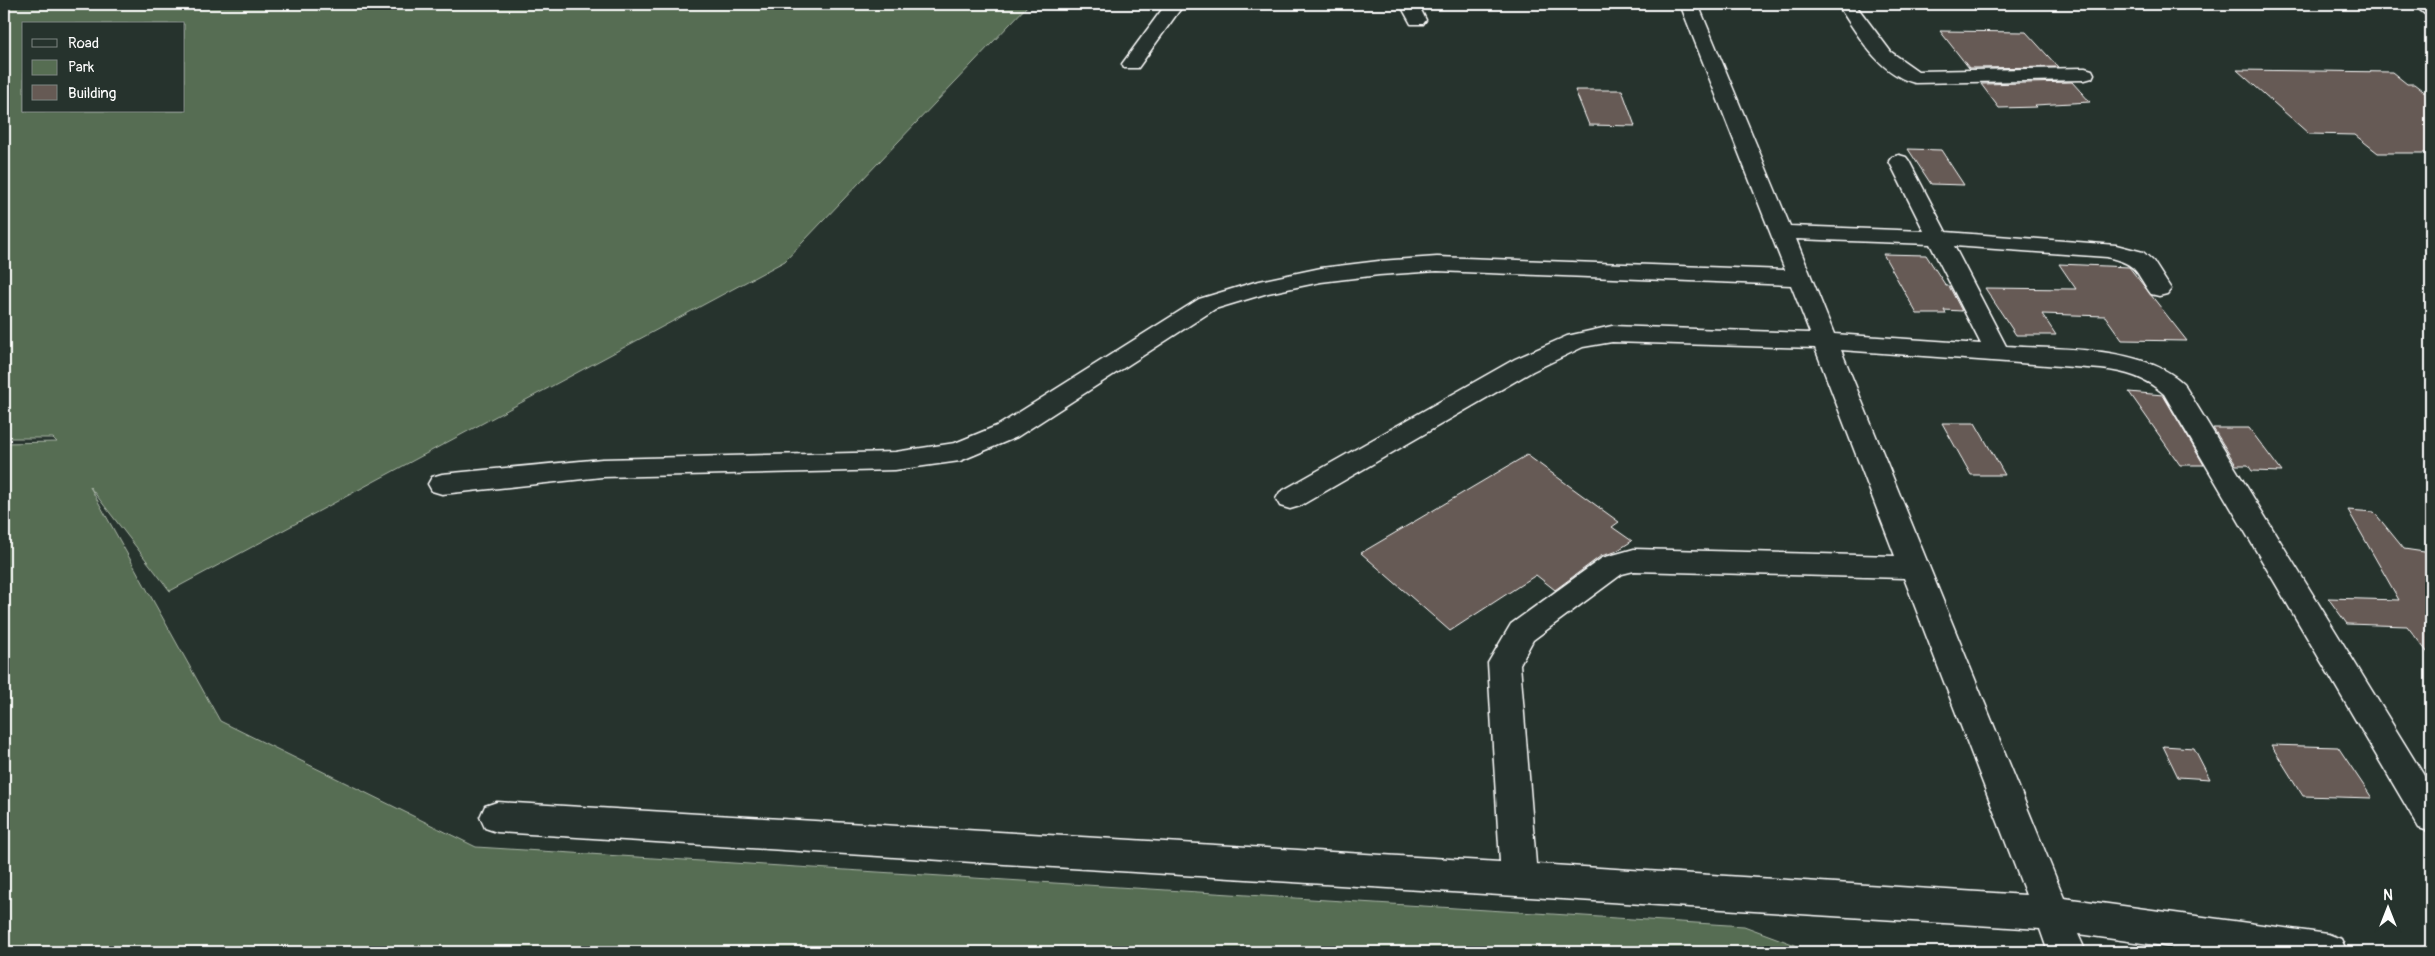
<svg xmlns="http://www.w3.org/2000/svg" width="2435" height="956" font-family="Pangolin,sans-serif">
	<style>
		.green { fill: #566d52; stroke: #aab6a8; fill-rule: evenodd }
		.building { fill: #665a54; stroke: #fff }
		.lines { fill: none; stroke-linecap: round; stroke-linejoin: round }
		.minor-casing { stroke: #fff; stroke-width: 3 }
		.minor { fill: #26332d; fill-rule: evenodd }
	</style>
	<rect width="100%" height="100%" fill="#26332d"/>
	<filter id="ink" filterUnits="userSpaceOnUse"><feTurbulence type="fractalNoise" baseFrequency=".02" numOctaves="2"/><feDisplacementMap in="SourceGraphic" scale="10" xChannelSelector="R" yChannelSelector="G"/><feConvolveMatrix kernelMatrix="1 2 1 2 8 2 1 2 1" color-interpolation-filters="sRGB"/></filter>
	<g filter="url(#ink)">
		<path class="green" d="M 4,4 L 1029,4 L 785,261 L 170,591 L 90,487 L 220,721 L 476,847 L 1744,926 L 1814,952 L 4,952 L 4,443 L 57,442 L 53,438 L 4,438 ZM 24,24 L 184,24 L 184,111 L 24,111 Z"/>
		<g class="building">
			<path d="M 1940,31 L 2026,32 L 2058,67 L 1969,68 Z"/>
			<path d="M 2237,70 L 2392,72 L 2407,84 L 2414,84 L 2431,97 L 2431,153 L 2378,153 L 2355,135 L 2309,134 Z"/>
			<path d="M 2072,82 L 2090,102 L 2035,105 L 2037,107 L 1999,108 L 1981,84 Z"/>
			<path d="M 1575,90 L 1622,90 L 1635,126 L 1589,125 Z"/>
			<path d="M 1908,149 L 1941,150 L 1964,185 L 1931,184 Z"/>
			<path d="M 1883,254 L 1926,255 L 1946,286 L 1949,286 L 1962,311 L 1944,310 L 1946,314 L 1917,314 Z"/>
			<path d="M 2059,264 L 2129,267 L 2187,341 L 2122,340 L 2105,316 L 2042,314 L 2056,335 L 2016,335 L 1985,288 L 2076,289 Z"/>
			<path d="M 2129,392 L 2163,395 L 2204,465 L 2180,465 Z"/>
			<path d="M 1942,423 L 1975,423 L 2005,475 L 1971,475 Z"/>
			<path d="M 2213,428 L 2249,428 L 2282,472 L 2252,471 L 2248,465 L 2236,465 Z"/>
			<path d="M 1527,455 L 1619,522 L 1612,527 L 1632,541 L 1615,552 L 1601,556 L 1555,590 L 1536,575 L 1450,631 L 1361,553 Z"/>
			<path d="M 2348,510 L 2374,512 L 2404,549 L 2431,553 L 2431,657 L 2407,626 L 2347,624 L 2328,598 L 2399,600 Z"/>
			<path d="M 2271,745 L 2338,747 L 2372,798 L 2303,796 Z"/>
			<path d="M 2163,746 L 2194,748 L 2210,779 L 2178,777 Z"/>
		</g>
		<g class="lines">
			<defs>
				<g id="minor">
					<path d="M 1166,4 L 1184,4 L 1138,68 L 1124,68 L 1122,64 Z"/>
					<path d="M 1400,4 L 1418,4 L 1426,20 L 1423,24 L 1411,24 Z"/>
					<path d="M 1680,4 L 1698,4 L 1790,226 L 1924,231 L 1889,161 L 1892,157 L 1899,155 L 1906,157 L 1909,161 L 1946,232 L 2116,245 L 2143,252 L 2153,261 L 2171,289 L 2167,294 L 2159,296 L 2151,294 C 2134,270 2139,265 2107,257 L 1954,246 L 2006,346 C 2061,350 2141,345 2183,383 L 2431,787 L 2431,832 L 2419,828 L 2164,394 C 2145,377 2126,372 2101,369 L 1841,350 L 2064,898 L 2328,934 L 2341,939 L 2347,952 L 2206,952 L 2078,934 L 2086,952 L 2048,952 L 2040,929 L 497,832 L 485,828 L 480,817 L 485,806 L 497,802 L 1500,862 L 1488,663 L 1511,624 L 1602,558 L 1634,549 L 1895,556 L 1815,348 L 1612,342 L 1583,347 L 1533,371 L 1300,506 L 1290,509 L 1280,506 L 1276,499 L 1280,492 L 1515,359 L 1567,336 L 1612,326 L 1810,333 L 1791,285 L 1437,271 L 1379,275 L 1321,282 L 1268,293 L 1215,309 L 1017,437 L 960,461 L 895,470 L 602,477 L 442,494 L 432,491 L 428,484 L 432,477 L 442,474 L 602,459 L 895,452 L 955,443 L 999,425 L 1199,299 L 1255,282 L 1321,268 L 1379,261 L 1437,257 L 1785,270 ZM 1796,239 L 1930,244 L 1981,344 L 1834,334 ZM 1634,571 L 1904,578 L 2026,895 L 1536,864 L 1520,664 L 1533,640 L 1622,574 Z"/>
					<path d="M 1837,4 L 1855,4 L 1891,52 L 1918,71 L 2085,68 L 2092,70 L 2094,74 L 2092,78 L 2085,80 L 1915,83 C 1878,74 1857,33 1837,4 Z"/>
					<path d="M 2413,4 L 2431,4 L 2431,15 L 2425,14 Z"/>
				</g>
			</defs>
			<use href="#minor" class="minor-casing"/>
			<use href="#minor" class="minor"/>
		</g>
	</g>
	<rect width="2435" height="956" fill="none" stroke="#26332d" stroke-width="20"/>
	<rect x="10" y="10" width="2415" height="936" fill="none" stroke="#fff" stroke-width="2" filter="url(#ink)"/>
	<rect x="22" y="22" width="162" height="90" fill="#26332d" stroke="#7d8581"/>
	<rect x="32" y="39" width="25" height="8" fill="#26332d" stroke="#7d8581"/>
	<text x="68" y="48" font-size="15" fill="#ffffff">Road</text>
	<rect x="32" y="60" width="25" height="15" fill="#566d52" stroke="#7d8581"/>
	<text x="68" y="72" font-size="15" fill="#ffffff">Park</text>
	<rect x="32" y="85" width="25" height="15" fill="#665a54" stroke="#7d8581"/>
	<text x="68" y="98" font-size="15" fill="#ffffff">Building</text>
	<g transform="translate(2388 908)" stroke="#26332d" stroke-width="4" paint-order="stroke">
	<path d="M0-4L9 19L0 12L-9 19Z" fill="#ffffff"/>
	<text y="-8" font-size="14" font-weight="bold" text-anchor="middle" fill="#ffffff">N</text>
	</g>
</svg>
